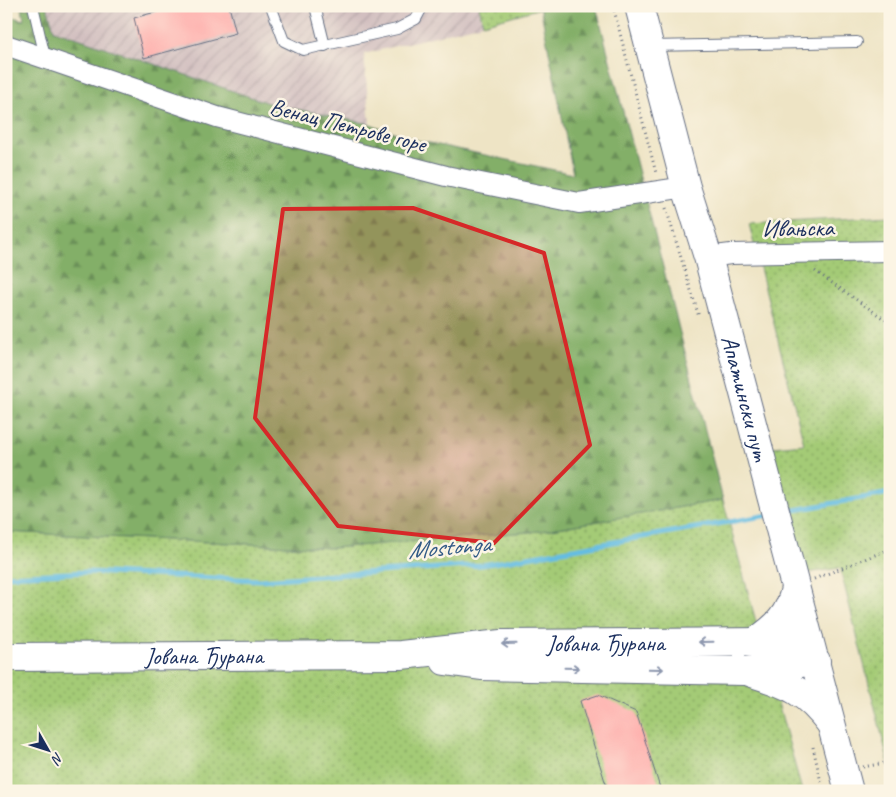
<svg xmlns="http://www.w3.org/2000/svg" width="896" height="797" font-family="Caveat,sans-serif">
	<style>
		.industrial { fill: url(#industrial-furrows) }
		.grass { fill: url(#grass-dots); stroke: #607d6a }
		.forest { fill: url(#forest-firs); stroke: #4f6f62 }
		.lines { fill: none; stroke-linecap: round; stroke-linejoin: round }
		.stream { stroke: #65bde2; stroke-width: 5 }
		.building { fill: #feaaa9 }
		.service-casing { stroke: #656e82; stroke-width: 12 }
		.minor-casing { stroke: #656e82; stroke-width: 22 }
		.secondary-casing { stroke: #656e82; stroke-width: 30 }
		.primary-casing { stroke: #656e82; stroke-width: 30 }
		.path { stroke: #656e82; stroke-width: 3; stroke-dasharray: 1 4; stroke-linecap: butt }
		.service { stroke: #fff; stroke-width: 10 }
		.minor { stroke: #fff; stroke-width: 20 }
		.secondary { stroke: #fff; stroke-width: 28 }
		.primary { stroke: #fff; stroke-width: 28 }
		.oneway { stroke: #8d97ae }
		.marked { fill: #d62828; fill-opacity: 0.2; stroke: #d62828; stroke-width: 4; stroke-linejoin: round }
		.labels { text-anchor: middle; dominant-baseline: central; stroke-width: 5; stroke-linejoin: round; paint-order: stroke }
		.street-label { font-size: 24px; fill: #1b2f5e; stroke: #fcf5e5 }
		.water-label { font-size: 25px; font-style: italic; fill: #315a86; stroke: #fcf5e5 }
	</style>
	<defs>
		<pattern id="industrial-furrows" width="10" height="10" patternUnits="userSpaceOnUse" patternTransform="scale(1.25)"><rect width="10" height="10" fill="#d2bfc0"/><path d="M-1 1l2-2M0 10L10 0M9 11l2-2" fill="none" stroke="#b4a4a7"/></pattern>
		<pattern id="grass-dots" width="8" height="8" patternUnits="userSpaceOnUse" patternTransform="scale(1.25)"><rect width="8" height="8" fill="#a4cb76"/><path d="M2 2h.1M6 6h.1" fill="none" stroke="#85a564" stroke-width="1.8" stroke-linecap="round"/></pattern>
		<pattern id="forest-firs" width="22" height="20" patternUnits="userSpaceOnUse" patternTransform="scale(1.25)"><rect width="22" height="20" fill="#83af67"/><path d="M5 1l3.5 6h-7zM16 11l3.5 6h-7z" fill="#6a8f58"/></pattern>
	</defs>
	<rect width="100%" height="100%" fill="#fcf5e5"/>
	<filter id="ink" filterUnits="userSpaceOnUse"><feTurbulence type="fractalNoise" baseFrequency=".02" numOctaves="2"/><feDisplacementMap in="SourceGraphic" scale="10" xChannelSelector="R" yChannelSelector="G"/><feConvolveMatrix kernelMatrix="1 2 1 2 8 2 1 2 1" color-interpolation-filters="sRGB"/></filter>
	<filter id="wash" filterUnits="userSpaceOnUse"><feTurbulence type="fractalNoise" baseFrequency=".0096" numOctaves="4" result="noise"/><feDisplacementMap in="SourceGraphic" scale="20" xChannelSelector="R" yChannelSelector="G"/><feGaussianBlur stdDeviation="1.12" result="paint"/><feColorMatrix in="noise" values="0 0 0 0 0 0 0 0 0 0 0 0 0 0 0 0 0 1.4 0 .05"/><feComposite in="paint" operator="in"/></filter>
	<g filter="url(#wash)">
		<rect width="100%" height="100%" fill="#eee4c5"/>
		<path class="industrial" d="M 47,6 L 479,6 L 483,24 L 364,54 L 370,124 L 271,104 L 54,30 Z"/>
		<g class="grass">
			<path d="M 479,6 L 540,6 L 541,8 L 483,24 Z"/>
			<path d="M 890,216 L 890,768 L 840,568 L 800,574 L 772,447 L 804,444 L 749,224 Z"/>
			<path d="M 723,500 L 802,791 L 6,791 L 6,532 L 332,548 L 540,531 Z"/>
		</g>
		<path class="forest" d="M 47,6 L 54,30 L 271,104 L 370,124 L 420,141 L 573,174 L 540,6 L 596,6 L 723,500 L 540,531 L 332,548 L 6,532 L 6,15 L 24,20 L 22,9 Z"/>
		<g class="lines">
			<g class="stream">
				<path d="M 784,512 L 890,493"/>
				<path d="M 6,576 L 87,572 L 259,580 L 482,565 L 769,515"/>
			</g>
		</g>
		<g id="blocks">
			<g class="building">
				<path d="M 177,6 L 229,6 L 236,33 L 144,58 L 134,18 Z"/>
				<path d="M 598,695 L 636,712 L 661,791 L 608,791 L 580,701 Z"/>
			</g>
		</g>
	</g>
	<g filter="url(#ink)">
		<use href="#blocks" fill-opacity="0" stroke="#656e82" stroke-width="1"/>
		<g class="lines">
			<defs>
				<g id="service">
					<path d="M 33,6 L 45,57"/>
					<path d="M 271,6 L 284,41 L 303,50 L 397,29 L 416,19 L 423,6"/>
					<path d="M 315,6 L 325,46"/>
					<path d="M 650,46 L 857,42"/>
				</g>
				<g id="minor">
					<path d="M 6,45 L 217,117 L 446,176 L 579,203 L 686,187"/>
					<path d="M 708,257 L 731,254 L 890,251"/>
				</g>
				<g id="secondary">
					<path id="s1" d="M 639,6 L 686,187 L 708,257 L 809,639"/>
				</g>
				<g id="primary">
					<path d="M 755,642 C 777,627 790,615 795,588"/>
					<path id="s2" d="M 6,657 L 401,655 L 501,644 L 786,642 L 809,639 L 849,791"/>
					<path d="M 445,661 L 481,666 L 744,671 L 816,661"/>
					<path d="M 752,673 C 790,685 806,691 831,724"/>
				</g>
			</defs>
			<use href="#service" class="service-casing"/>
			<use href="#minor" class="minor-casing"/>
			<use href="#secondary" class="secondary-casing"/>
			<use href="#primary" class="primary-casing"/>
			<g class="path">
				<path d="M 613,6 L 656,173"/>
				<path d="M 666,208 L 699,317"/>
				<path d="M 815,271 L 890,323"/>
				<path d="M 814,579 L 890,549"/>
				<path d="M 813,747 L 823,791"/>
				<path d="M 863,767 L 890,762"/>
			</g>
			<use href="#service" class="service"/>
			<use href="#minor" class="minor"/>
			<use href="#secondary" class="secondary"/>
			<use href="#primary" class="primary"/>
		</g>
		<defs><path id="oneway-shaft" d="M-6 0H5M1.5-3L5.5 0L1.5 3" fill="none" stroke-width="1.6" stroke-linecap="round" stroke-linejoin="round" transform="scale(1.25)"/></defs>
		<g class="oneway">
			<use href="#oneway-shaft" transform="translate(706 642) rotate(179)"/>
			<use href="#oneway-shaft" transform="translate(509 644) rotate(179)"/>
			<use href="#oneway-shaft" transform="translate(572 668) rotate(1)"/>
			<use href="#oneway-shaft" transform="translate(656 669) rotate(1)"/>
		</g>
	</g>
	<path class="marked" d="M 413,208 L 544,253 L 590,445 L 494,543 L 338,526 L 255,418 L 283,209 Z"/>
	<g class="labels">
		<g class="street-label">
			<text transform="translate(348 125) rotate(14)">Венац Петрове горе</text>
			<text transform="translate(798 228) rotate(-1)">Ивањска</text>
			<text stroke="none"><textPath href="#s1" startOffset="406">Апатински пут</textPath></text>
			<text stroke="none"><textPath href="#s2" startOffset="600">Јована Ђурана</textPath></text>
			<text stroke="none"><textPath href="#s2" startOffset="198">Јована Ђурана</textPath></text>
		</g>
		<g class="water-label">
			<text transform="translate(449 547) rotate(-5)">Mostonga</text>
		</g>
	</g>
	<rect width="896" height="797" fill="none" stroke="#fcf5e5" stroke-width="25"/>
	<g transform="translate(48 750) rotate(129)" stroke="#fcf5e5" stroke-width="4" paint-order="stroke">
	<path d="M0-4L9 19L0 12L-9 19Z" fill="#1b2f5e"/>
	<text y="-8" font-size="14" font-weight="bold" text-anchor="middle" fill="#1b2f5e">N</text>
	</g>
</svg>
